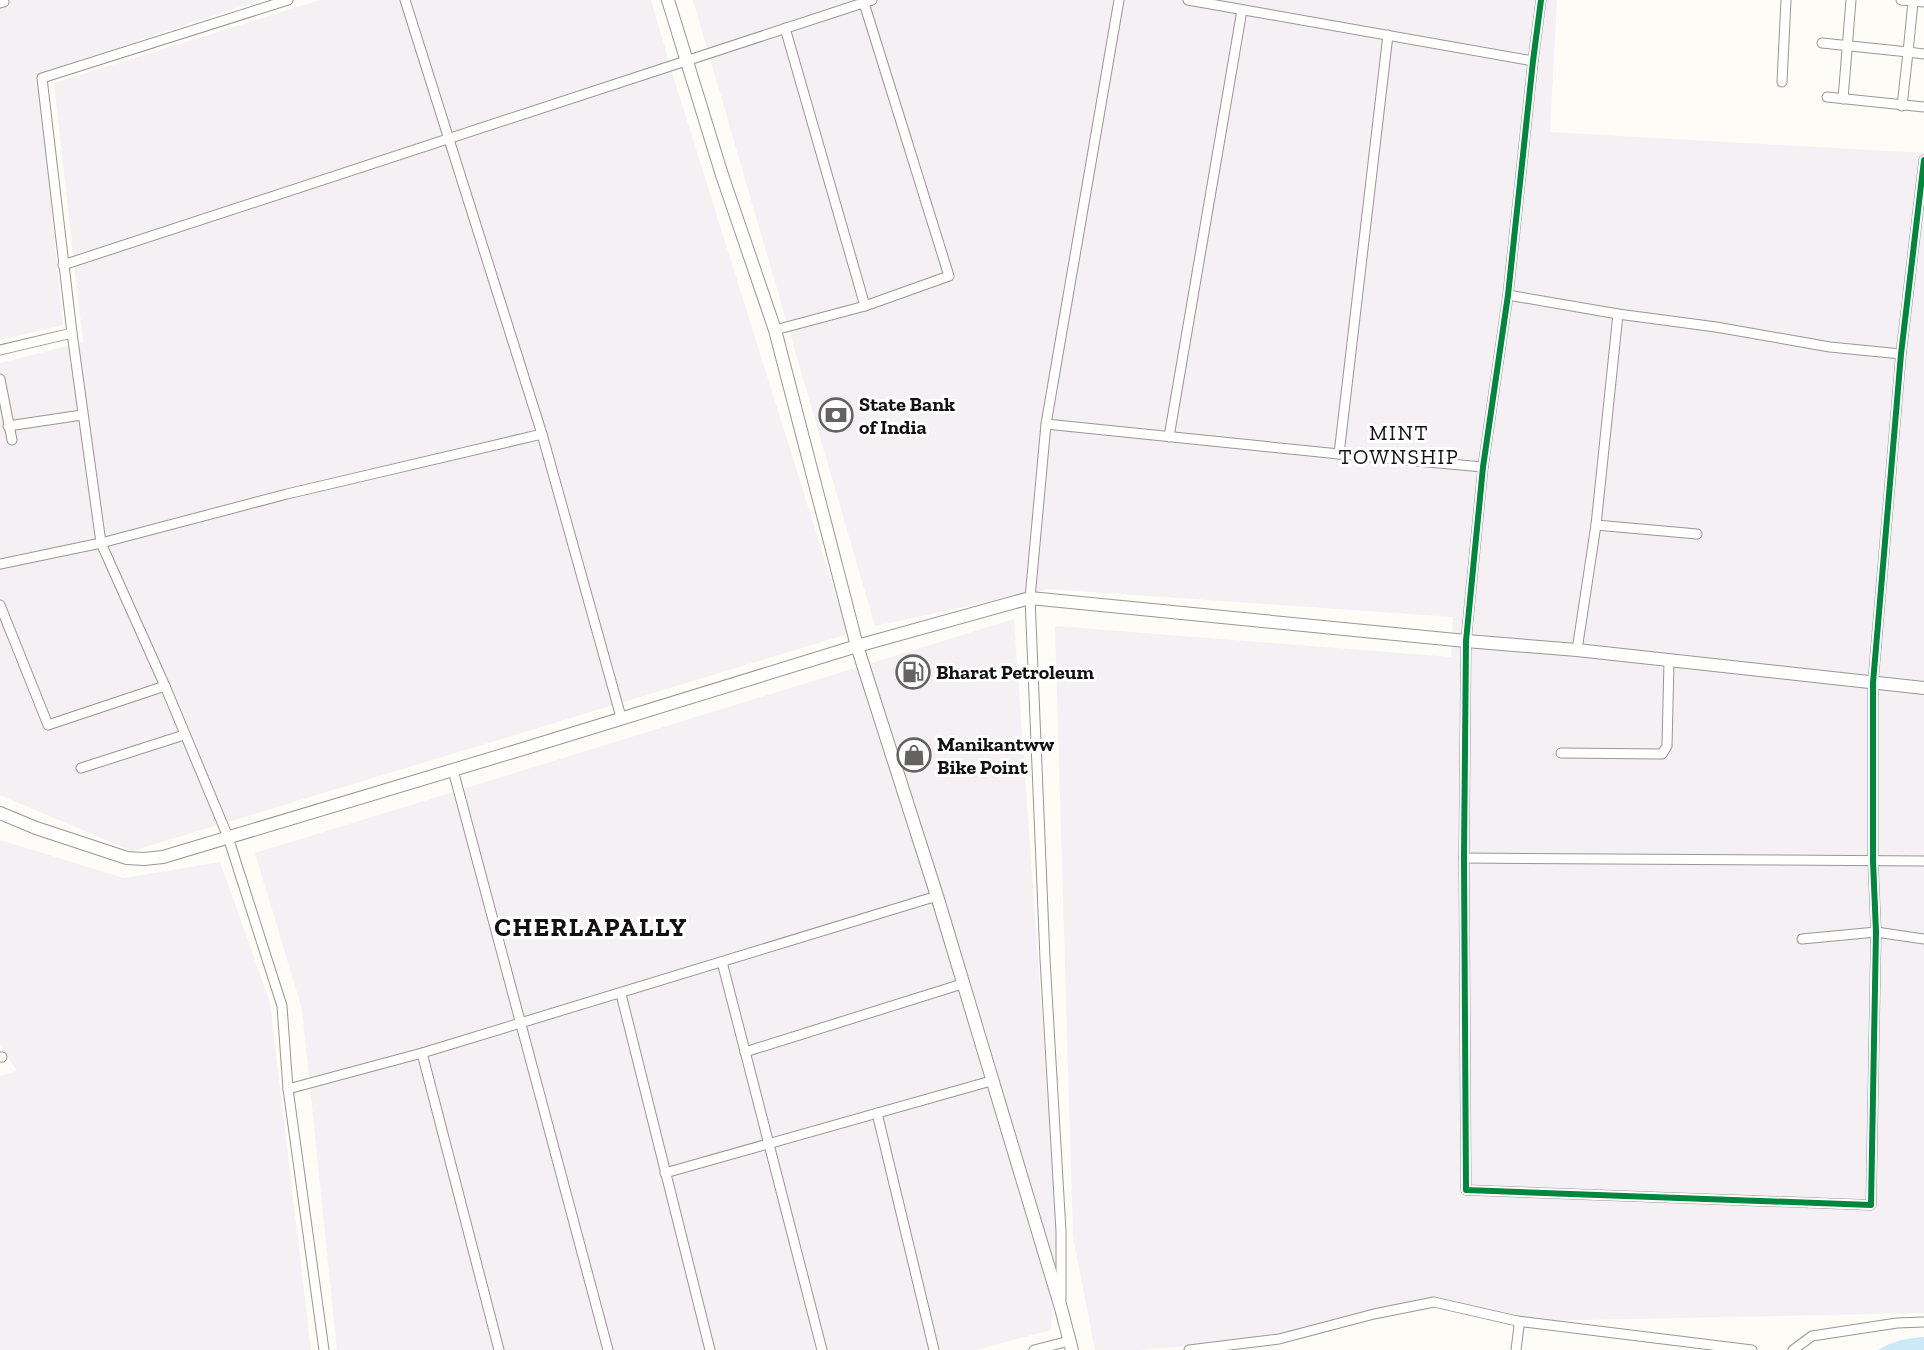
<svg xmlns="http://www.w3.org/2000/svg" width="1924" height="1350" font-family="'Zilla Slab',serif">
	<style>
		.industrial { fill: #f5f0f3 }
		.water { fill: #cde8f7 }
		.lines { fill: none; stroke-linecap: round; stroke-linejoin: round }
		.minor-casing { stroke: #979795; stroke-width: 11 }
		.tertiary-casing { stroke: #979795; stroke-width: 14 }
		.minor { stroke: #fffffe; stroke-width: 9 }
		.tertiary { stroke: #fffffe; stroke-width: 12 }
		.cycleway-casing { stroke: #fff; stroke-width: 10 }
		.cycleway { stroke: #00873e; stroke-width: 6 }
		.labels { text-anchor: middle; dominant-baseline: central; stroke-width: 6; stroke-linejoin: round; paint-order: stroke }
		.poi-label { font-size: 20px; font-weight: bold; fill: #111; stroke: #fff; text-anchor: start }
		.neighbourhood-label { font-size: 21px; letter-spacing: 1.5px; fill: #111; stroke: #fff }
		.district-label { font-size: 26px; font-weight: bold; letter-spacing: 1.5px; fill: #111; stroke: #fff }
	</style>
	<rect width="100%" height="100%" fill="#fdfcf7"/>
	<g class="industrial">
		<path d="M 0,0 L 261,0 L 38,74 L 63,325 L 0,340 Z"/>
		<path d="M 320,0 L 651,0 L 674,79 L 848,634 L 132,851 L 0,795 L 0,363 L 83,342 L 54,83 Z"/>
		<path d="M 693,0 L 1557,0 L 1550,132 L 1924,153 L 1924,1313 L 1533,1321 L 1433,1301 L 1300,1338 L 1138,1350 L 1095,1350 L 1073,1237 L 1055,626 L 1451,657 L 1453,617 L 1048,589 L 875,626 Z"/>
		<path d="M 1014,619 L 1057,1229 L 1051,1330 L 975,1350 L 337,1350 L 302,1009 L 255,853 Z"/>
		<path d="M 0,840 L 124,878 L 220,862 L 270,1002 L 311,1350 L 0,1350 L 0,1076 L 17,1071 L 0,1046 Z"/>
	</g>
	<path class="water" d="M 1924,1337 L 1924,1350 L 1878,1350 C 1892,1341 1907,1338 1924,1337 Z"/>
	<g class="lines">
		<defs>
			<g id="minor">
				<path d="M 288,0 L 42,78 L 72,333 L 101,543 L 165,686 L 228,837 L 282,1006 L 288,1089 L 324,1350"/>
				<path d="M 405,0 L 542,434 L 621,717"/>
				<path d="M 1188,0 L 1533,61"/>
				<path d="M 1541,0 L 1533,61 L 1508,295 L 1483,467 L 1466,641 L 1464,858 L 1466,1190 L 1871,1205 L 1876,932 L 1873,861 L 1873,683 L 1901,354 L 1924,160"/>
				<path d="M 1901,0 L 1924,2"/>
				<path d="M 0,3 L 4,2"/>
				<path d="M 785,28 L 865,306"/>
				<path d="M 1822,43 L 1908,52 L 1913,2"/>
				<path d="M 1782,82 L 1786,0"/>
				<path d="M 1827,97 L 1924,107"/>
				<path d="M 1843,99 L 1851,0"/>
				<path d="M 1902,106 L 1908,52 L 1924,54"/>
				<path d="M 63,265 L 872,0"/>
				<path d="M 1508,295 L 1618,314 L 1716,327 L 1830,347 L 1901,354"/>
				<path d="M 775,330 L 865,306 L 949,276 L 864,3"/>
				<path d="M 0,350 L 72,333"/>
				<path d="M 0,379 L 12,440"/>
				<path d="M 1046,424 L 1339,454 L 1483,467"/>
				<path d="M 8,426 L 82,415"/>
				<path d="M 1169,437 L 1242,10"/>
				<path d="M 1339,454 L 1388,35"/>
				<path d="M 1596,525 L 1697,534"/>
				<path d="M 0,564 L 101,543 L 287,494 L 542,434"/>
				<path d="M 0,605 L 48,725 L 165,686"/>
				<path d="M 1577,650 L 1596,525 L 1618,314"/>
				<path d="M 1561,753 L 1662,754 L 1667,746 L 1669,661"/>
				<path d="M 81,768 L 184,735"/>
				<path d="M 453,770 L 608,1350"/>
				<path d="M 1464,858 L 1924,861"/>
				<path d="M 1802,939 L 1876,932 L 1924,939"/>
				<path d="M 722,962 L 822,1350"/>
				<path d="M 621,994 L 710,1350"/>
				<path d="M 745,1052 L 962,984"/>
				<path d="M 422,1053 L 499,1350"/>
				<path d="M 0,1057 L 2,1057"/>
				<path d="M 288,1089 L 422,1053 L 937,896"/>
				<path d="M 877,1113 L 934,1350"/>
				<path d="M 665,1173 L 991,1081"/>
				<path d="M 1061,1300 L 1061,1231 L 1045,959 L 1030,598 L 1046,424 L 1119,0"/>
				<path d="M 1517,1321 L 1752,1350"/>
				<path d="M 1034,1350 L 1069,1341"/>
				<path d="M 1189,1350 L 1279,1339 L 1374,1314 L 1434,1302 L 1517,1321 L 1519,1326 L 1516,1350"/>
				<path d="M 1793,1350 L 1812,1336 L 1897,1323 L 1924,1322"/>
			</g>
			<g id="tertiary">
				<path d="M 668,0 L 722,175 L 775,330 L 857,646 L 937,896 L 1061,1308 L 1072,1350"/>
				<path d="M 0,813 L 36,828 L 127,858 L 144,859 L 163,857 L 526,748 L 857,646 L 1030,598 L 1466,641 L 1577,650 L 1924,688"/>
			</g>
		</defs>
		<use href="#minor" class="minor-casing"/>
		<use href="#tertiary" class="tertiary-casing"/>
		<use href="#minor" class="minor"/>
		<use href="#tertiary" class="tertiary"/>
		<defs>
			<path id="cycleway" d="M 1541,0 L 1533,61 L 1508,295 L 1483,467 L 1466,641 L 1464,858 L 1466,1190 L 1871,1205 L 1876,932 L 1873,861 L 1873,683 L 1901,354 L 1924,160"/>
		</defs>
		<use href="#cycleway" class="cycleway-casing"/>
		<use href="#cycleway" class="cycleway"/>
	</g>
	<defs>
		<symbol id="bank-ring" viewBox="-11 -11 22 22"><circle r="9.5" fill="#fff" stroke="#646362" stroke-width="1.5"/><path d="M-6-4H6V4H-6ZM0-2.3a2.3 2.3 0 1 0 0 4.6a2.3 2.3 0 1 0 0-4.6Z" fill="#646362"/></symbol>
		<symbol id="fuel-ring" viewBox="-11 -11 22 22"><circle r="9.5" fill="#fff" stroke="#646362" stroke-width="1.5"/><path d="M-5.5-6h7V0h2V4h1.3V-2.5L3-4.5l.8-.8L6-3V5H2.5V1h-1V6h-7ZM-4.2-4.7v3.2H.2V-4.7Z" fill="#646362"/></symbol>
		<symbol id="shop-ring" viewBox="-11 -11 22 22"><circle r="9.5" fill="#fff" stroke="#646362" stroke-width="1.5"/><path d="M-5-2.5h2.3a2.7 3.5 0 0 1 5.4 0H5L5.5 6h-11ZM-1.5-2.5h3a1.5 2.3 0 0 0-3 0Z" fill="#646362"/></symbol>
	</defs>
	<g fill-rule="evenodd">
		<use href="#bank-ring" x="817" y="396" width="38" height="38"/>
		<use href="#fuel-ring" x="894" y="653" width="38" height="38"/>
		<use href="#shop-ring" x="895" y="736" width="38" height="38"/>
	</g>
	<g class="labels">
		<g class="poi-label">
			<text x="859" y="404">State Bank<tspan x="859" dy="23">of India</tspan></text>
			<text x="936" y="672">Bharat Petroleum</text>
			<text x="937" y="744">Manikantww<tspan x="937" dy="23">Bike Point</tspan></text>
		</g>
		<g class="neighbourhood-label">
			<text x="1399" y="432">MINT<tspan x="1399" dy="24">TOWNSHIP</tspan></text>
		</g>
		<g class="district-label">
			<text x="591" y="927">CHERLAPALLY</text>
		</g>
	</g>
</svg>
